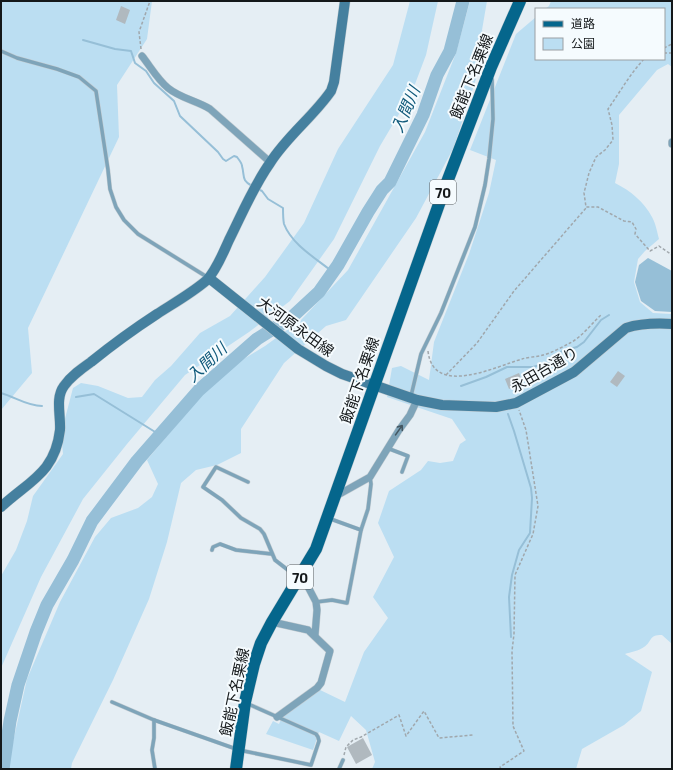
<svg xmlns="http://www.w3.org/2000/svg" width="673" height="770" font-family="'Exo 2','Noto Sans JP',sans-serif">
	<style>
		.green { fill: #bbdef2 }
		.water { fill: #96bfd7 }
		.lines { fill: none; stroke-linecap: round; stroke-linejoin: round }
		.stream { stroke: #96bfd7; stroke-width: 2 }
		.river { stroke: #96bfd7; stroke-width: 13 }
		.building { fill: #b0b9bf }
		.lane-casing { stroke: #c4ccd1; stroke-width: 4.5 }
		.street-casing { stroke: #c4ccd1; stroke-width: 8 }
		.secondary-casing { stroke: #c4ccd1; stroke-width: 11 }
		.primary-casing { stroke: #c4ccd1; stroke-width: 13 }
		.path { stroke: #a0a7ac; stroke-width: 1.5; stroke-dasharray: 3 2; stroke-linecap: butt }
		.lane { stroke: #7ea4b9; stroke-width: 3.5 }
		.street { stroke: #7ea4b9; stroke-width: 7 }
		.secondary { stroke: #45809f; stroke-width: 10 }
		.primary { stroke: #05668c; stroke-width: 12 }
		.oneway { stroke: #445762 }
		.labels { text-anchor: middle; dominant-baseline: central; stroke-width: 4; stroke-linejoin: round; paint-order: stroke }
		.shield { fill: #f5fbfe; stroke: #585c5e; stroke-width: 1 }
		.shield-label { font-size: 14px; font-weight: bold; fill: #14181a }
		.street-label { font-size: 15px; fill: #14181a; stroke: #f5fbfe }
		.water-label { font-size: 16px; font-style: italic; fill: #115a7b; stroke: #f5fbfe }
	</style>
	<rect width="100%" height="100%" fill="#e5eef4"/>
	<g class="green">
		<path d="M 1,1 L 152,1 L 147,39 L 117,85 L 119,137 L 28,328 L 32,373 L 1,410 Z"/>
		<path d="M 410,1 L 438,1 L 426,55 L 412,92 L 380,146 L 334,239 L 290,301 L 249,332 L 185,375 L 127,444 L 83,499 L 41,577 L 1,668 L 1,576 L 16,550 L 27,521 L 33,496 L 63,454 L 61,434 L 73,388 L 81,383 L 98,386 L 128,398 L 142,397 L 155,380 L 171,366 L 200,333 L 230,316 L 265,277 L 304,223 L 338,149 L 393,65 Z"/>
		<path d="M 470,1 L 487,1 L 482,30 L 486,40 L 482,60 L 454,147 L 416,218 L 346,320 L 326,326 L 284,363 L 241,429 L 241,453 L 217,465 L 196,470 L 181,483 L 167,542 L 149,599 L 113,680 L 72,763 L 71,769 L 7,769 L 27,679 L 60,602 L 95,537 L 111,518 L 138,508 L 152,497 L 158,484 L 147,460 L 208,387 L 242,360 L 265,346 L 301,320 L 348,270 L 425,132 L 456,53 Z"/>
		<path d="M 551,1 L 672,1 L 672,67 L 668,64 L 657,70 L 619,115 L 619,164 L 615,183 C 631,191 644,202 652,217 C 656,224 657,232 659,239 L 645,251 L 638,259 L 634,282 L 640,302 L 653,313 L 672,314 L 672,644 L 662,635 C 648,635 653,641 644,647 C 639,651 630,652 625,654 L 652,672 L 641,711 L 624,725 L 582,749 L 576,769 L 372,769 L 375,762 L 366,730 L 351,716 L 339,741 L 319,732 L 313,750 L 266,734 L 273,721 L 279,724 L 283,715 L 318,689 L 345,702 L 364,652 L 388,618 L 373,597 L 394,557 L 378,523 L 389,491 L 421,470 L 428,461 L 440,463 L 453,461 L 460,444 L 466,440 L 452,419 L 387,397 L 392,368 L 401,366 L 429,380 L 434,342 L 469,254 L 489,193 L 496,160 L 470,150 L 516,34 L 536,17 L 536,59 L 664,59 L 664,9 L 545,9 L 549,6 Z"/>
	</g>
	<path class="water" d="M 648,258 L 672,271 L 672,312 L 655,311 L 641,301 L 635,282 L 639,265 Z"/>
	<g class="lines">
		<g class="stream">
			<path d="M 83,40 L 115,49 L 131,51 L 135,63 L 146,71 L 154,83 L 174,101 L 180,116 L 218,152 L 223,159 L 226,161 L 234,156 L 237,157 C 239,160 242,163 242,166 C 245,177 241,180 252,186"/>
			<path d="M 258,189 L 262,191 L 268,199 L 283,208 C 283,213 283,219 284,224 C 292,245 317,259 334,273"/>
			<path d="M 461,386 L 486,377 L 507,367 L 533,367 L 550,362 L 562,351 L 577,347 L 584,342 L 601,320 L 609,315"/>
			<path d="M 1,393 C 15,397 27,406 42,406"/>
			<path d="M 76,397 L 94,394 L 160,435"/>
			<path d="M 508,414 L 514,431 L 531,488 L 532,498 L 530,533 L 519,550 L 512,575 L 509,597 L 511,637"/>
		</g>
		<path class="river" d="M 3,769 L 10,721 L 18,685 L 36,632 L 47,605 L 73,560 L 92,521 L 137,461 L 199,390 L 257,339 L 292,317 L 319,292 L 338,265 L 368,212 L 382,190 L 390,182 L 423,115 L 437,75 L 450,51 L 463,1"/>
	</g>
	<g class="building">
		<path d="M 121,6 L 130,10 L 125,24 L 116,20 Z"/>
		<path d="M 618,371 L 625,376 L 617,387 L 610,382 Z"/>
		<path d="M 519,373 L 523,383 L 509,389 L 505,379 Z"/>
		<path d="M 363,738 L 372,755 L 356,764 L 347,747 Z"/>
	</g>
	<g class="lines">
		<defs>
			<g id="lane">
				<path d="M 1,51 L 17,58 L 57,69 L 79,77 L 96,91 L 108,170 L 110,189 L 116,207 L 124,220 L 138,234 L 207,277"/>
				<path d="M 411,396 L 421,354 L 441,313 L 475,227 L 485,185 L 489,159 L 493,119 L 492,79"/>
				<path d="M 387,448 L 408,456 L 402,472"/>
				<path d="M 248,482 L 216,467 L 203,487 L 222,500 L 241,518 L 260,529 L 264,534 L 275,560 L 297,577"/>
				<path d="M 328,518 L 361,530"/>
				<path d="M 212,550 L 213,547 L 220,544 L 236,550 L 272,554"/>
				<path d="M 316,602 L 332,600 L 347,603 L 361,530 L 368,509 L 371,484 L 370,477"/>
				<path d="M 112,702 L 154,720 L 239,750 L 311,765 L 319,741 L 318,737 L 316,734 L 246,703"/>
				<path d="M 154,720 L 154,738 L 152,750 L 155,769"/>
				<path d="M 339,769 L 343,760"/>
			</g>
			<g id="street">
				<path d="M 142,56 C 150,66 158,80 168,88 C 180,98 197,101 210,109 L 270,162"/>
				<path d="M 672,142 L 672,144"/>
				<path d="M 336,496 L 370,477 L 399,430 L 410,415 L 417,400"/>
				<path d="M 299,579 L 305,581 L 316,602 L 317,610 L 315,635"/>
				<path d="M 272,622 L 308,630 L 330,651 L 321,683 L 317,688 L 277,717"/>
			</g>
			<g id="secondary">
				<path d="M 209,278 L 298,349 L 326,366 L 342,374 L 417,400 L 442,405 L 496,407 L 516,403 L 574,372 L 626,328 C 642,323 656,323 672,324"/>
				<path d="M 1,507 C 29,481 55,473 60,430 C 61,416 55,398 64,386 C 71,376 81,369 91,362 C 112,345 134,329 157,314 C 174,303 192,293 207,280 C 217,269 223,253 229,240 C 242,214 253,187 270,163 C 287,136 313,117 331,91 L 334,82 L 345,1"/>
			</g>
			<path id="primary" d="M 236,769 L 245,702 L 254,664 L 261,643 L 272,622 L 316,549 L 444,190 L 491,67 L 520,1"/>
		</defs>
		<use href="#lane" class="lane-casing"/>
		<use href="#street" class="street-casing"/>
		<use href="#secondary" class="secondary-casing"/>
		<use href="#primary" class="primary-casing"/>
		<g class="path">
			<path d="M 664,48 L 672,44"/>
			<path d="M 141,49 L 139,32 L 150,1"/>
			<path d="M 664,53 L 672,53"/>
			<path d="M 644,59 C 630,74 620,92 608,109 L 612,125 L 613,140 L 605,150 L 596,157 L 589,173 L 584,193 L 586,207 L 598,207 L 624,221 L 632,222 L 636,229 L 635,234 L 650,251 L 659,246 L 672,255"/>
			<path d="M 428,351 C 433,398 497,366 522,359 C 528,357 536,357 543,355 C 552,353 562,347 570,343 C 582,337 592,323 602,314"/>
			<path d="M 446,375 L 477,343 L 514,291 L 586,208"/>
			<path d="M 344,755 L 346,747 L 353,740 L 361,737 L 399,715 L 406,736 L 424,711 L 439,738 L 473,735"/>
			<path d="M 501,769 L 500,767 L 524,751 L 513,726 L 512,651 L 514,634 L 515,575 L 533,534 L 538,506 L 526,430 L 519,410"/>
		</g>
		<use href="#lane" class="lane"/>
		<use href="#street" class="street"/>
		<use href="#secondary" class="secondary"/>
		<use href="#primary" class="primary"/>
	</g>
	<defs><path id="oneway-shaft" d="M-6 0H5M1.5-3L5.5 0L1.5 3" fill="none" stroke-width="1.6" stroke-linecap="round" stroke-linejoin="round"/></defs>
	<use class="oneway" href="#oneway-shaft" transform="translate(399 430) rotate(-55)"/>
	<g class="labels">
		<g class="shield">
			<rect x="430" y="180" width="26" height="24" rx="3"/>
			<rect x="287" y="565" width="26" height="24" rx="3"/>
		</g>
		<g class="shield-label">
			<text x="443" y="192">70</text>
			<text x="300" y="577">70</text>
		</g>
		<g class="street-label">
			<text transform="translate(471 76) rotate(-68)">飯能下名栗線</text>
			<text transform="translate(296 326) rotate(36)">大河原永田線</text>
			<text transform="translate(544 369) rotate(-30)">永田台通り</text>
			<text transform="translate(359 380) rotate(-71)">飯能下名栗線</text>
			<text transform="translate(234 692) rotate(-78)">飯能下名栗線</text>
		</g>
		<g class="water-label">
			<text transform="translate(405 109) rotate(-67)">入間川</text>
			<text transform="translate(206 362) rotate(-43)">入間川</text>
		</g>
	</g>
	<rect width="673" height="770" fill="none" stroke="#14181a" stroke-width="4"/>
	<rect x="535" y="8" width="130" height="52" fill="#f5fbfe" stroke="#9ba0a3"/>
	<rect x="543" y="21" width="20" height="6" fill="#05668c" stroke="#9ba0a3"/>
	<text x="571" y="28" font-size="12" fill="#14181a">道路</text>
	<rect x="543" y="38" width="20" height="12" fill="#bbdef2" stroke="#9ba0a3"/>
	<text x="571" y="48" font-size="12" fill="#14181a">公園</text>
</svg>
